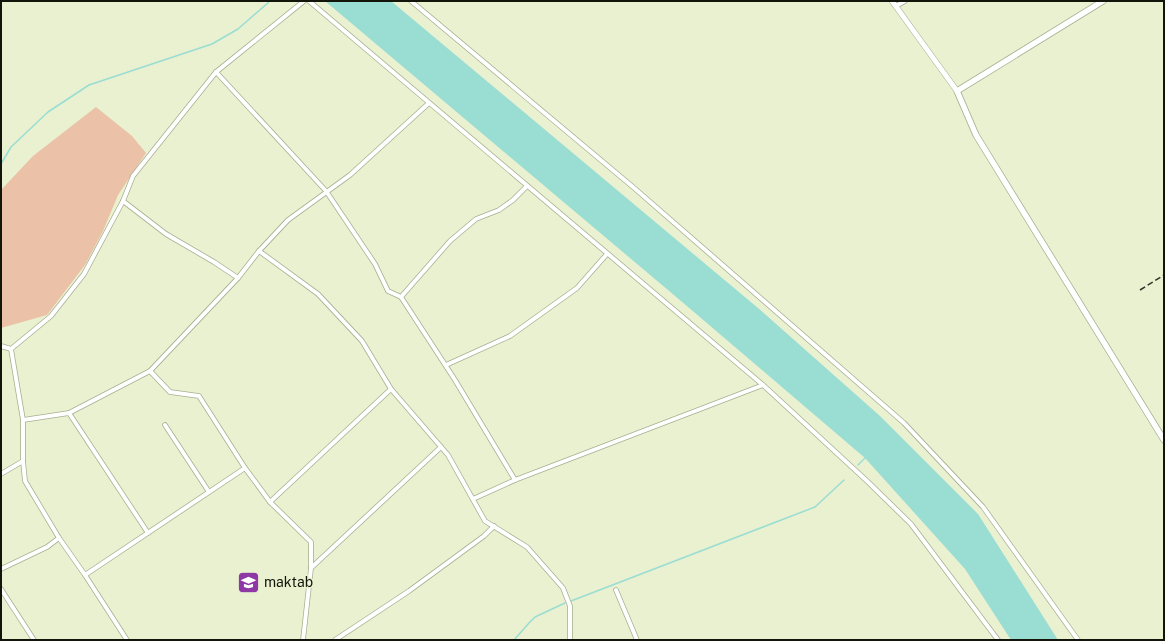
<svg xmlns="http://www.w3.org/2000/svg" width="1165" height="641" font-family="'Public Sans',sans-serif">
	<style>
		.green { fill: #ebc2a7 }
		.water { fill: #9addd3 }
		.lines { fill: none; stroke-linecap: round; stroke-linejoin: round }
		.stream { stroke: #9addd3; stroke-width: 1.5 }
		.minor-casing { stroke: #a7af91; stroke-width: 5.5 }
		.tertiary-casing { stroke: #a7af91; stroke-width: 6 }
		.secondary-casing { stroke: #a7af91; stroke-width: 7 }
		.minor { stroke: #fff; stroke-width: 4 }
		.tertiary { stroke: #fff; stroke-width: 5 }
		.secondary { stroke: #fff; stroke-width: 5.5 }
		.rail { stroke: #313426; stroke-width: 1.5; stroke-dasharray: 6 3; stroke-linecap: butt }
		.labels { text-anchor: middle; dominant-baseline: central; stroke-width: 3; stroke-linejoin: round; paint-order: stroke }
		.poi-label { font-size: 14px; fill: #13150a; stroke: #e9f1d1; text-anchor: start }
	</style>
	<rect width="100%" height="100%" fill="#e9f1d1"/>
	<path class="green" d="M 96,107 L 132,136 L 146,153 L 118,195 L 103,231 L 85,265 L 47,315 L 1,328 L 1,190 L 33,156 Z"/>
	<path class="water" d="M 325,1 L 391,1 L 758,308 L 880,416 L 978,514 L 1058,640 L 1011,640 L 965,569 L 865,458 L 681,301 Z"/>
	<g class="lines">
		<g class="stream">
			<path d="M 1,164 L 11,147 L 48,112 L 89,85 L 212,44 L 238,29 L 269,2"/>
			<path d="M 858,465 L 865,458"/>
			<path d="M 571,601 L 815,507 L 844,480"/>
			<path d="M 514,640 L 529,623 L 535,617 L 565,603"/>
		</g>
		<defs>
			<g id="minor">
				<path d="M 309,1 L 763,385 L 867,481 L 911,524 L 998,640"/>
				<path d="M 411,1 L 633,187 L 904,423 L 983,507 L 1078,640"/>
				<path d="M 896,6 L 905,1"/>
				<path d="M 216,72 L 326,191 L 375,264 L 388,291 L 401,297 L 455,380 L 515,480"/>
				<path d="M 123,201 L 166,234 L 214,262 L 238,278"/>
				<path d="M 259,251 L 318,294 L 362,341 L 391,389 L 448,455 L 485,521 L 527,547 L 563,588 L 570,606 L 570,640"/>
				<path d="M 401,297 L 450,241 L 476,219 L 499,210 L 513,200 L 527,186"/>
				<path d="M 1,346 L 11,349"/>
				<path d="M 11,349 L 51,316 L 84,274 L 123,201 L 133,176 L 216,72 L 304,1"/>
				<path d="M 11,349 L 23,420 L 23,461 L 25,481 L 59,538 L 85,575 L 127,640"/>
				<path d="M 446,365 L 510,336 L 577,288 L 607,254"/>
				<path d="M 150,371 L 170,392 L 199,396 L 245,468 L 270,502 L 311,542 L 311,568 L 303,640"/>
				<path d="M 69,413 L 148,533"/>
				<path d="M 23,420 L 69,413 L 150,371 L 238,278 L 259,251 L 288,220 L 350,175 L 429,103"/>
				<path d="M 165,425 L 209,492"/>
				<path d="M 1,474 L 23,461"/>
				<path d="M 473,499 L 515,480 L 763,385"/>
				<path d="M 270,502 L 391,389"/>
				<path d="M 311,568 L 441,447"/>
				<path d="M 1,569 L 47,547 L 59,538"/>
				<path d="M 85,575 L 245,468"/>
				<path d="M 1,589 L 34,640"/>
				<path d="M 616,590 L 637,640"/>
				<path d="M 335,640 L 409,591 L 484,536 L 494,526"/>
			</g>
			<path id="tertiary" d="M 892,1 L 957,91"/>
			<path id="secondary" d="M 1103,1 L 957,91 L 976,135 L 1164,440"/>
		</defs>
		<use href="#minor" class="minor-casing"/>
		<use href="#tertiary" class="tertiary-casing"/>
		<use href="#secondary" class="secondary-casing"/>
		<use href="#minor" class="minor"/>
		<use href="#tertiary" class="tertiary"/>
		<use href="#secondary" class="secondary"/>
		<path class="rail" d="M 1140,290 L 1164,275"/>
	</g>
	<defs>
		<symbol id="school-square" viewBox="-11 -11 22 22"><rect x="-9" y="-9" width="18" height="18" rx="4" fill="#8e38a6" stroke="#e9f1d1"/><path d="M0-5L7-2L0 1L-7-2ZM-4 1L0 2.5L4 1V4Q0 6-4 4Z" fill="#fff"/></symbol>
	</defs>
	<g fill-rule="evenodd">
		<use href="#school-square" x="236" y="570" width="25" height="25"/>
	</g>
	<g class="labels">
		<g class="poi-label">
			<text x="264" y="582">maktab</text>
		</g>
	</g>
	<rect width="1165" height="641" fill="none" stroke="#13150a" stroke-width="4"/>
</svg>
